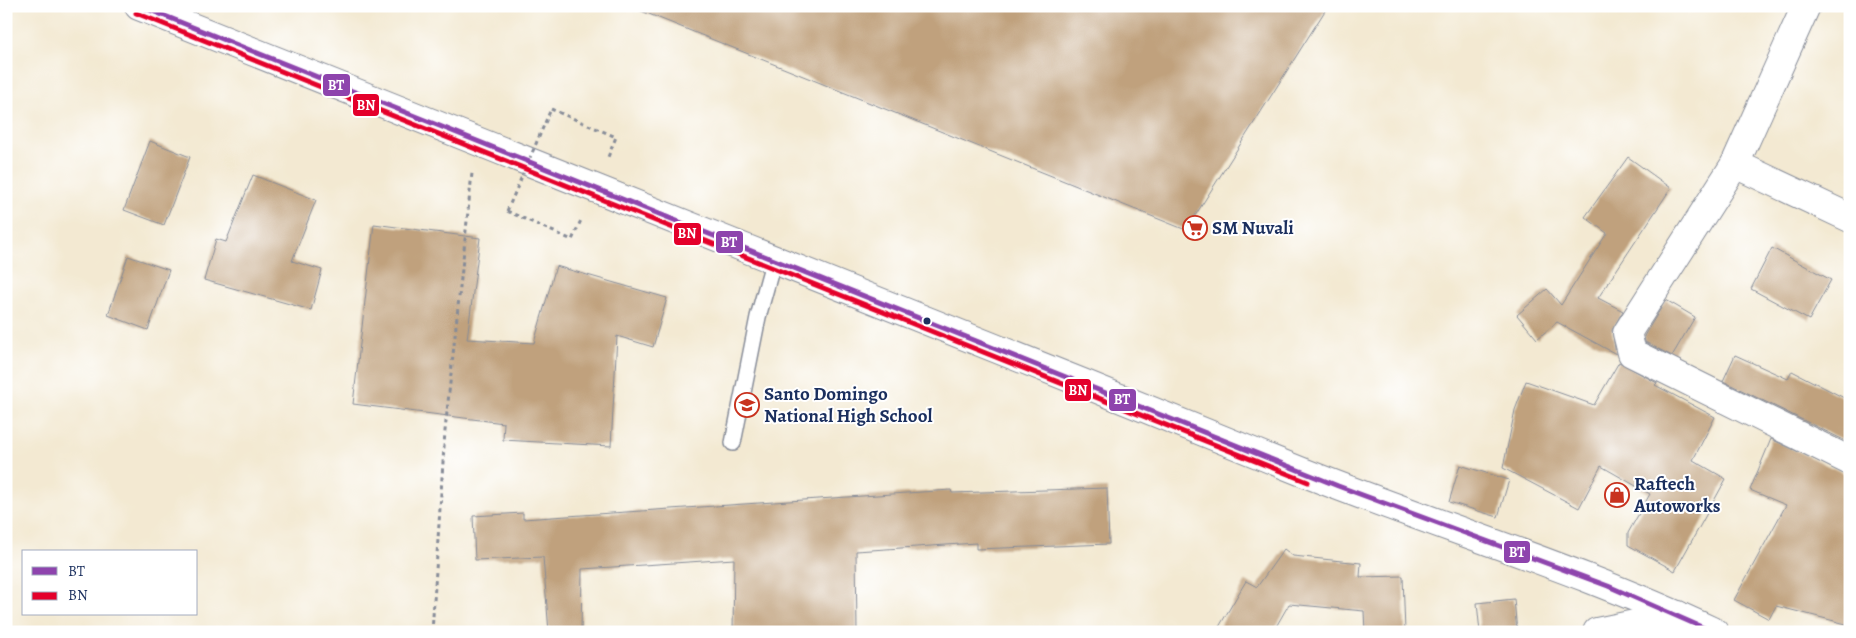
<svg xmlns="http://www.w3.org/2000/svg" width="1856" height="638" font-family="Alegreya,serif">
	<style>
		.building { fill: #c0a17d }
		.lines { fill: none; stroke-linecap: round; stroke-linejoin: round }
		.lane-casing { stroke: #878c98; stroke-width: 18 }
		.street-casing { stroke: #878c98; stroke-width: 30 }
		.primary-casing { stroke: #878c98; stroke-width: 30 }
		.path { stroke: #878c98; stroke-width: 3; stroke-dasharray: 4 4; stroke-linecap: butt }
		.lane { stroke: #fff; stroke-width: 15 }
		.street { stroke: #fff; stroke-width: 28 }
		.primary { stroke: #fff; stroke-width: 28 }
		.path-bridge { stroke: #878c98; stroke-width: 3; stroke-dasharray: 4 4; stroke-linecap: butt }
		.bus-1-casing { stroke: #fff; stroke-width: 9 }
		.bus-2-casing { stroke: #fff; stroke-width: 9 }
		.bus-1 { stroke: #8e44ad; stroke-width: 5 }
		.bus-2 { stroke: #e4002b; stroke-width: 5 }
		.bus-dot { fill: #1b2f5e; stroke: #fff; stroke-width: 2 }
		.labels { text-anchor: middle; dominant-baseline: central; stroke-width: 4; stroke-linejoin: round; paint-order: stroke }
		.poi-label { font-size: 19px; font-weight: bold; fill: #1b2f5e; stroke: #fff; text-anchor: start }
		.line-badge { stroke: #fff; stroke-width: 2 }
		.badge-label { font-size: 14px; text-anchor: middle; font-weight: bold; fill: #fff }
	</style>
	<rect width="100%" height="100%" fill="#fff"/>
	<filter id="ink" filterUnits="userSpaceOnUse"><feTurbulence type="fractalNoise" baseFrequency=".02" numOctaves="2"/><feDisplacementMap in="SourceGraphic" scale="10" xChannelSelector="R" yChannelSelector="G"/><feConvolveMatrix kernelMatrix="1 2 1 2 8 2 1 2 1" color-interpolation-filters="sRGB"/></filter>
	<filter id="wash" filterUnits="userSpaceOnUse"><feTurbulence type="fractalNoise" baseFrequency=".0096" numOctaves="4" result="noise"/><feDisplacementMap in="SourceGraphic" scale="20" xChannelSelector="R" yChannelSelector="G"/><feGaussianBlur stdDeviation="1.12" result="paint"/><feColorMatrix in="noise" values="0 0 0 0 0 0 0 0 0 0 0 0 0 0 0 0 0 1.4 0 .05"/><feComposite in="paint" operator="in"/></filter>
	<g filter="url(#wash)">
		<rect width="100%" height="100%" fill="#f3e9d2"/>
		<g id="blocks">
			<g class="building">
				<path d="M 629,6 L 1328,6 L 1186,230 Z"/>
				<path d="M 150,141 L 190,157 L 164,225 L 124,210 Z"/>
				<path d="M 1628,157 L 1671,188 L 1598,298 L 1623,311 L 1612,330 L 1616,354 L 1557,322 L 1537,339 L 1517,315 L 1547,289 L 1561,305 L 1607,233 L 1585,217 Z"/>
				<path d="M 253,175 L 316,200 L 292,261 L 322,270 L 311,310 L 204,280 L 216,239 L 226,242 Z"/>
				<path d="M 374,224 L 480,238 L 467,339 L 534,343 L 556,266 L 667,298 L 653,347 L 617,336 L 611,446 L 503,440 L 504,423 L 353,404 Z"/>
				<path d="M 1772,248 L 1831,280 L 1809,320 L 1751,289 Z"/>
				<path d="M 128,256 L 169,270 L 148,330 L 108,315 Z"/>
				<path d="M 1666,300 L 1695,317 L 1672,356 L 1645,342 L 1644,336 Z"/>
				<path d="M 1735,355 L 1788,379 L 1792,371 L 1850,401 L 1850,443 L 1723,381 Z"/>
				<path d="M 1619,362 L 1657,383 L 1655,385 L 1715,417 L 1693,460 L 1726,479 L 1675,571 L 1628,545 L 1628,533 L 1650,494 L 1601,466 L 1579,508 L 1503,468 L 1515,410 L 1526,381 L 1594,405 Z"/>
				<path d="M 1771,439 L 1850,476 L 1850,625 L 1776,606 L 1769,619 L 1734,600 L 1786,505 L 1750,490 Z"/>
				<path d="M 1460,465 L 1509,480 L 1498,517 L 1449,502 Z"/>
				<path d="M 1107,488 L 1109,544 L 976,549 L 976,543 L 856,551 L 857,632 L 733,632 L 734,559 L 582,569 L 581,632 L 549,632 L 543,557 L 475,560 L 473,516 L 523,513 L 523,519 L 951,490 L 952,493 Z"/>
				<path d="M 1284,549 L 1293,556 L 1361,563 L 1360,577 L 1403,576 L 1405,632 L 1365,632 L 1364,611 L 1289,604 L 1273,632 L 1216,632 L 1246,581 L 1257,587 Z"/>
				<path d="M 1514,599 L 1517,632 L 1480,632 L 1477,603 Z"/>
			</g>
		</g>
	</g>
	<g filter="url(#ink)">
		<use href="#blocks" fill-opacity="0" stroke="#878c98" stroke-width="1"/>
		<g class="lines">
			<defs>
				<path id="lane" d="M 733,443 L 758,317 L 774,259"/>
				<g id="street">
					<path d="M 1806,6 L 1735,164 L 1627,333 L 1632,353 L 1850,461"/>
					<path d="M 1735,164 L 1850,218"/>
					<path d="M 1597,632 L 1678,615"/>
				</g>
				<path id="primary" d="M 139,6 C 522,158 904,310 1285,465 C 1427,523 1574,566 1714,632"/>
			</defs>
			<use href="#lane" class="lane-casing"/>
			<use href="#street" class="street-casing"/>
			<use href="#primary" class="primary-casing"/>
			<g class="path">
				<path d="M 551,109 L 616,137 L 608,157"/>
				<path d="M 507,211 L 572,240 L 582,218"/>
				<path d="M 432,632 L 445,431 L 472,173"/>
			</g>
			<use href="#lane" class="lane"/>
			<use href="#street" class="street"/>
			<use href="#primary" class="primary"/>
			<path class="path-bridge" d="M 507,211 L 551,109"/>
			<defs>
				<path id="bus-1" d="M 140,6 L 1338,486 L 1608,586 L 1713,632"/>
				<path id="bus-2" d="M 136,13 L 1308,482"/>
			</defs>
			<use href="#bus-1" class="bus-1-casing"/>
			<use href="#bus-2" class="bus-2-casing"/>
			<use href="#bus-1" class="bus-1"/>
			<use href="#bus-2" class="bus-2"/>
		</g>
	</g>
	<defs>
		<symbol id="supermarket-ring" viewBox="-11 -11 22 22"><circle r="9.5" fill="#fff" stroke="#c8321e" stroke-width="1.5"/><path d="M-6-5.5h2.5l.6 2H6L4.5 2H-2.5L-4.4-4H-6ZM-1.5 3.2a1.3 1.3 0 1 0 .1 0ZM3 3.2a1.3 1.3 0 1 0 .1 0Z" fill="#c8321e"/></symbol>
		<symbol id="school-ring" viewBox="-11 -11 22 22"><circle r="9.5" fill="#fff" stroke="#c8321e" stroke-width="1.5"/><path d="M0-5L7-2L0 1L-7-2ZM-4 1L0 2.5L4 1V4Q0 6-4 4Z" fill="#c8321e"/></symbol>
		<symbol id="shop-ring" viewBox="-11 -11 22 22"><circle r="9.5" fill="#fff" stroke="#c8321e" stroke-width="1.5"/><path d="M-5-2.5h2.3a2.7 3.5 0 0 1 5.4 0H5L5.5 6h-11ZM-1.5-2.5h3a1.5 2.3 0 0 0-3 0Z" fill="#c8321e"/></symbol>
	</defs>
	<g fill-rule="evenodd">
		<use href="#supermarket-ring" x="1181" y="214" width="28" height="28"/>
		<use href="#school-ring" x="733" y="391" width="28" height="28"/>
		<use href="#shop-ring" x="1603" y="481" width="28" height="28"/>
	</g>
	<circle class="bus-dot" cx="927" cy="321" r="4.5"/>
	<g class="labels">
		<g class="poi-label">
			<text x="1212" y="228">SM Nuvali</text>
			<text x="764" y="394">Santo Domingo<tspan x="764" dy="22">National High School</tspan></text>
			<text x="1634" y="484">Raftech<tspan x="1634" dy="22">Autoworks</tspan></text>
		</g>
	</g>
	<g class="line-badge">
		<rect x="322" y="73" width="29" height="24" rx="5" fill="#8e44ad"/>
		<rect x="352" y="93" width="28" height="24" rx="5" fill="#e4002b"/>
		<rect x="673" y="222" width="29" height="24" rx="5" fill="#e4002b"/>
		<rect x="715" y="230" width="29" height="24" rx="5" fill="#8e44ad"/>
		<rect x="1064" y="378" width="28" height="24" rx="5" fill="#e4002b"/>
		<rect x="1108" y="388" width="29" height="24" rx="5" fill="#8e44ad"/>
		<rect x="1503" y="540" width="28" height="24" rx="5" fill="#8e44ad"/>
	</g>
	<g class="badge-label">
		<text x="336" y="90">BT</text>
		<text x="366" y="110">BN</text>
		<text x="687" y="238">BN</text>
		<text x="729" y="247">BT</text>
		<text x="1078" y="395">BN</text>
		<text x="1122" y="404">BT</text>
		<text x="1517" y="557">BT</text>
	</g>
	<rect width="1856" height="638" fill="none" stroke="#fff" stroke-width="25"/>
	<rect x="22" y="550" width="175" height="65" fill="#ffffff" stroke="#a4acbf"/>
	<rect x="32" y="567" width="25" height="8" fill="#8e44ad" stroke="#a4acbf"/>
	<text x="68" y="576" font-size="15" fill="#1b2f5e">BT</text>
	<rect x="32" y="592" width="25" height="8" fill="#e4002b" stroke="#a4acbf"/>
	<text x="68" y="600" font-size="15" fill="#1b2f5e">BN</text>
</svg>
